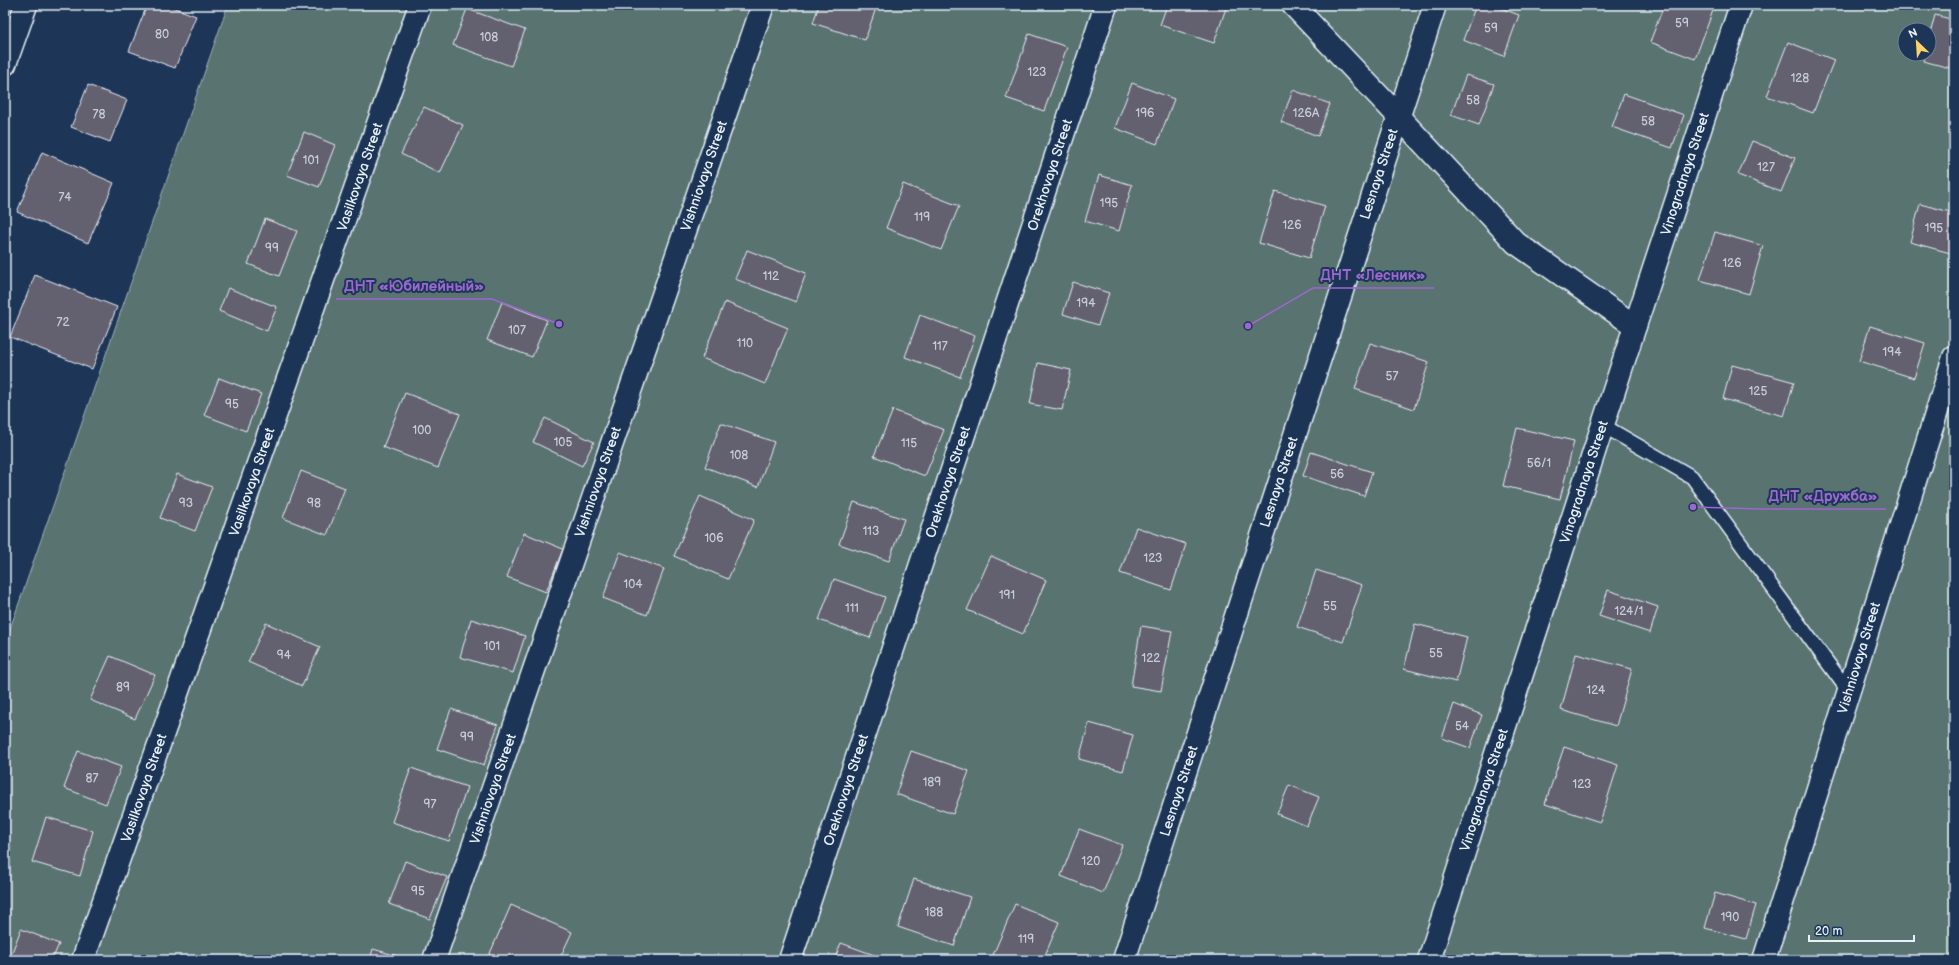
<svg xmlns="http://www.w3.org/2000/svg" width="1959" height="965" font-family="'Balsamiq Sans',sans-serif">
	<style>
		.green { fill: #597370; stroke: #a0b2b4; fill-rule: evenodd }
		.building { fill: #64616f; stroke: #e8f1f8 }
		.lines { fill: none; stroke-linecap: round; stroke-linejoin: round }
		.lane-casing { stroke: #e8f1f8; stroke-width: 16 }
		.street-casing { stroke: #e8f1f8; stroke-width: 25 }
		.lane { stroke: #1d3557; stroke-width: 13 }
		.street { stroke: #1d3557; stroke-width: 22 }
		.labels { text-anchor: middle; dominant-baseline: central; stroke-width: 4; stroke-linejoin: round; paint-order: stroke }
		.number-label { font-size: 12px; fill: #c7cdd6 }
		.street-label { font-size: 14px; fill: #e8f1f8; stroke: #1d3557 }
		.leader { fill: none; stroke: #9c67d0; stroke-width: 1.5 }
		.callout-dot { fill: #9c67d0; stroke: #1d3557; stroke-width: 1.5 }
		.callout-label { font-size: 15px; text-anchor: middle; font-weight: bold; fill: #9c67d0; stroke: #1d3557; stroke-width: 4; stroke-linejoin: round; paint-order: stroke }
	</style>
	<rect width="100%" height="100%" fill="#1d3557"/>
	<filter id="ink" filterUnits="userSpaceOnUse"><feTurbulence type="fractalNoise" baseFrequency=".025" numOctaves="2"/><feDisplacementMap in="SourceGraphic" scale="8" xChannelSelector="R" yChannelSelector="G"/><feConvolveMatrix kernelMatrix="1 2 1 2 8 2 1 2 1" color-interpolation-filters="sRGB"/></filter>
	<g filter="url(#ink)">
		<path class="green" d="M 228,5 L 1954,5 L 1954,960 L 5,960 L 5,643 ZM 1905,30 L 1929,30 L 1929,54 L 1905,54 Z"/>
		<g class="building">
			<path d="M 147,5 L 167,5 L 196,16 L 175,68 L 129,51 Z"/>
			<path d="M 819,5 L 877,5 L 865,40 L 813,23 Z"/>
			<path d="M 1167,5 L 1227,5 L 1214,43 L 1160,25 Z"/>
			<path d="M 1476,5 L 1492,5 L 1519,15 L 1504,56 L 1463,40 Z"/>
			<path d="M 1664,5 L 1715,5 L 1695,59 L 1650,42 Z"/>
			<path d="M 467,9 L 525,30 L 511,66 L 453,45 Z"/>
			<path d="M 1935,15 L 1954,20 L 1954,69 L 1923,61 L 1925,54 L 1929,54 L 1929,38 Z"/>
			<path d="M 1029,34 L 1067,47 L 1044,111 L 1006,98 Z"/>
			<path d="M 1788,42 L 1834,60 L 1813,113 L 1767,96 Z"/>
			<path d="M 1466,75 L 1494,84 L 1479,125 L 1451,115 Z"/>
			<path d="M 1132,83 L 1174,99 L 1157,144 L 1115,128 Z"/>
			<path d="M 88,85 L 127,100 L 110,142 L 71,127 Z"/>
			<path d="M 1293,90 L 1330,104 L 1318,136 L 1281,122 Z"/>
			<path d="M 1624,94 L 1684,115 L 1672,148 L 1612,127 Z"/>
			<path d="M 424,107 L 463,125 L 440,173 L 401,154 Z"/>
			<path d="M 304,132 L 335,145 L 319,187 L 287,175 Z"/>
			<path d="M 1752,141 L 1795,158 L 1781,192 L 1738,175 Z"/>
			<path d="M 42,152 L 114,183 L 88,243 L 17,212 Z"/>
			<path d="M 1099,175 L 1132,185 L 1119,231 L 1085,221 Z"/>
			<path d="M 903,184 L 959,206 L 941,250 L 886,228 Z"/>
			<path d="M 1275,191 L 1325,206 L 1309,258 L 1259,243 Z"/>
			<path d="M 1920,204 L 1954,213 L 1954,254 L 1910,242 Z"/>
			<path d="M 265,219 L 297,231 L 279,276 L 248,264 Z"/>
			<path d="M 1715,232 L 1763,246 L 1749,294 L 1700,280 Z"/>
			<path d="M 747,250 L 806,273 L 796,302 L 735,279 Z"/>
			<path d="M 35,275 L 117,307 L 92,369 L 10,337 Z"/>
			<path d="M 1073,282 L 1109,293 L 1098,325 L 1063,314 Z"/>
			<path d="M 228,288 L 277,307 L 267,331 L 219,311 Z"/>
			<path d="M 502,302 L 547,320 L 532,357 L 487,340 Z"/>
			<path d="M 725,302 L 788,328 L 765,384 L 702,358 Z"/>
			<path d="M 920,315 L 975,336 L 960,377 L 905,357 Z"/>
			<path d="M 1870,326 L 1925,343 L 1914,378 L 1859,361 Z"/>
			<path d="M 1370,343 L 1429,362 L 1414,409 L 1355,389 Z"/>
			<path d="M 1038,363 L 1071,370 L 1062,410 L 1030,404 Z"/>
			<path d="M 1732,365 L 1794,382 L 1784,416 L 1723,399 Z"/>
			<path d="M 219,378 L 261,394 L 246,431 L 204,415 Z"/>
			<path d="M 405,393 L 460,414 L 438,468 L 383,447 Z"/>
			<path d="M 893,410 L 944,430 L 925,476 L 874,456 Z"/>
			<path d="M 545,418 L 594,442 L 582,466 L 533,442 Z"/>
			<path d="M 721,423 L 774,442 L 758,487 L 705,467 Z"/>
			<path d="M 1517,428 L 1574,441 L 1560,499 L 1503,486 Z"/>
			<path d="M 1311,452 L 1372,472 L 1364,496 L 1303,476 Z"/>
			<path d="M 301,471 L 345,488 L 327,535 L 283,518 Z"/>
			<path d="M 177,474 L 212,487 L 195,531 L 160,518 Z"/>
			<path d="M 700,496 L 754,520 L 728,579 L 674,556 Z"/>
			<path d="M 854,502 L 904,519 L 889,561 L 839,544 Z"/>
			<path d="M 1136,527 L 1186,544 L 1171,590 L 1120,573 Z"/>
			<path d="M 524,533 L 563,549 L 546,592 L 507,577 Z"/>
			<path d="M 620,552 L 664,569 L 647,615 L 603,598 Z"/>
			<path d="M 991,556 L 1046,580 L 1023,634 L 967,610 Z"/>
			<path d="M 1316,570 L 1362,585 L 1343,642 L 1297,627 Z"/>
			<path d="M 834,579 L 885,597 L 870,638 L 819,620 Z"/>
			<path d="M 1608,590 L 1658,607 L 1650,633 L 1599,616 Z"/>
			<path d="M 471,619 L 525,636 L 513,673 L 460,657 Z"/>
			<path d="M 266,623 L 320,647 L 302,686 L 248,662 Z"/>
			<path d="M 1415,624 L 1467,637 L 1456,682 L 1404,669 Z"/>
			<path d="M 1141,626 L 1172,631 L 1161,691 L 1131,686 Z"/>
			<path d="M 1576,654 L 1632,669 L 1616,726 L 1561,710 Z"/>
			<path d="M 110,656 L 155,675 L 135,719 L 90,700 Z"/>
			<path d="M 1454,704 L 1482,715 L 1470,748 L 1442,738 Z"/>
			<path d="M 451,709 L 498,725 L 484,765 L 437,749 Z"/>
			<path d="M 1089,723 L 1133,735 L 1123,771 L 1079,759 Z"/>
			<path d="M 1564,747 L 1618,765 L 1600,822 L 1545,804 Z"/>
			<path d="M 78,751 L 121,767 L 106,804 L 64,788 Z"/>
			<path d="M 911,751 L 969,771 L 953,814 L 896,794 Z"/>
			<path d="M 411,768 L 467,787 L 449,841 L 392,822 Z"/>
			<path d="M 1289,785 L 1319,797 L 1307,826 L 1277,814 Z"/>
			<path d="M 46,817 L 93,831 L 80,876 L 32,862 Z"/>
			<path d="M 1079,829 L 1122,845 L 1103,893 L 1061,876 Z"/>
			<path d="M 405,861 L 447,877 L 430,919 L 389,904 Z"/>
			<path d="M 914,879 L 970,897 L 954,946 L 898,927 Z"/>
			<path d="M 1715,893 L 1756,905 L 1746,939 L 1705,928 Z"/>
			<path d="M 1015,904 L 1059,922 L 1043,960 L 1004,960 L 993,955 Z"/>
			<path d="M 511,905 L 572,932 L 559,960 L 492,960 L 488,958 Z"/>
			<path d="M 21,929 L 59,944 L 52,960 L 9,960 Z"/>
			<path d="M 841,943 L 888,960 L 834,960 Z"/>
			<path d="M 373,949 L 408,959 L 408,960 L 370,960 Z"/>
		</g>
		<g class="lines">
			<defs>
				<path id="lane" d="M 1602,425 L 1692,477 L 1849,692"/>
				<g id="street">
					<path d="M 1293,5 L 1398,116 L 1516,243 L 1635,326"/>
					<path d="M 5,64 L 26,5"/>
					<path d="M 83,960 L 420,5"/>
					<path d="M 434,960 L 763,5"/>
					<path d="M 790,960 L 1106,5"/>
					<path d="M 1124,960 L 1435,5"/>
					<path d="M 1429,960 L 1635,326 L 1741,5"/>
					<path d="M 1764,960 L 1954,357"/>
				</g>
			</defs>
			<use href="#lane" class="lane-casing"/>
			<use href="#street" class="street-casing"/>
			<use href="#lane" class="lane"/>
			<use href="#street" class="street"/>
		</g>
	</g>
	<g class="labels">
		<g class="number-label">
			<text x="1682" y="23">59</text>
			<text x="1491" y="28">59</text>
			<text x="162" y="34">80</text>
			<text x="489" y="37">108</text>
			<text x="1037" y="72">123</text>
			<text x="1800" y="78">128</text>
			<text x="1473" y="100">58</text>
			<text x="1145" y="113">196</text>
			<text x="1306" y="113">126А</text>
			<text x="99" y="114">78</text>
			<text x="1648" y="121">58</text>
			<text x="311" y="160">101</text>
			<text x="1766" y="167">127</text>
			<text x="65" y="197">74</text>
			<text x="1109" y="203">195</text>
			<text x="922" y="217">119</text>
			<text x="1292" y="225">126</text>
			<text x="1934" y="228">195</text>
			<text x="272" y="248">99</text>
			<text x="1732" y="263">126</text>
			<text x="771" y="276">112</text>
			<text x="1086" y="303">194</text>
			<text x="63" y="322">72</text>
			<text x="517" y="330">107</text>
			<text x="745" y="343">110</text>
			<text x="940" y="346">117</text>
			<text x="1892" y="352">194</text>
			<text x="1392" y="376">57</text>
			<text x="1758" y="391">125</text>
			<text x="232" y="404">95</text>
			<text x="422" y="430">100</text>
			<text x="563" y="442">105</text>
			<text x="909" y="443">115</text>
			<text x="739" y="455">108</text>
			<text x="1539" y="463">56/1</text>
			<text x="1337" y="474">56</text>
			<text x="186" y="503">93</text>
			<text x="314" y="503">98</text>
			<text x="871" y="531">113</text>
			<text x="714" y="538">106</text>
			<text x="1153" y="558">123</text>
			<text x="633" y="584">104</text>
			<text x="1007" y="595">191</text>
			<text x="1330" y="606">55</text>
			<text x="852" y="608">111</text>
			<text x="1629" y="611">124/1</text>
			<text x="492" y="646">101</text>
			<text x="1436" y="653">55</text>
			<text x="284" y="655">94</text>
			<text x="1151" y="658">122</text>
			<text x="123" y="687">89</text>
			<text x="1596" y="690">124</text>
			<text x="1462" y="726">54</text>
			<text x="467" y="737">99</text>
			<text x="92" y="778">87</text>
			<text x="932" y="782">189</text>
			<text x="1582" y="784">123</text>
			<text x="430" y="804">97</text>
			<text x="1091" y="861">120</text>
			<text x="418" y="891">95</text>
			<text x="934" y="912">188</text>
			<text x="1730" y="917">190</text>
			<text x="1026" y="939">119</text>
		</g>
		<g class="street-label">
			<text transform="translate(1379 174) rotate(-72)">Lesnaya Street</text>
			<text transform="translate(1685 174) rotate(-72)">Vinogradnaya Street</text>
			<text transform="translate(1050 175) rotate(-72)">Orekhovaya Street</text>
			<text transform="translate(704 176) rotate(-71)">Vishniovaya Street</text>
			<text transform="translate(360 177) rotate(-71)">Vasilkovaya Street</text>
			<text transform="translate(252 482) rotate(-71)">Vasilkovaya Street</text>
			<text transform="translate(598 482) rotate(-71)">Vishniovaya Street</text>
			<text transform="translate(948 482) rotate(-72)">Orekhovaya Street</text>
			<text transform="translate(1279 482) rotate(-72)">Lesnaya Street</text>
			<text transform="translate(1584 482) rotate(-72)">Vinogradnaya Street</text>
			<text transform="translate(1859 658) rotate(-73)">Vishniovaya Street</text>
			<text transform="translate(144 788) rotate(-71)">Vasilkovaya Street</text>
			<text transform="translate(493 789) rotate(-71)">Vishniovaya Street</text>
			<text transform="translate(846 790) rotate(-72)">Orekhovaya Street</text>
			<text transform="translate(1484 790) rotate(-72)">Vinogradnaya Street</text>
			<text transform="translate(1179 791) rotate(-72)">Lesnaya Street</text>
		</g>
	</g>
	<path class="leader" d="M1248 326L1313 288H1434M559 324L492 299H336M1693 507L1761 509H1886"/>
	<g class="callout-dot">
		<circle cx="1248" cy="326" r="4"/>
		<circle cx="559" cy="324" r="4"/>
		<circle cx="1693" cy="507" r="4"/>
	</g>
	<g class="callout-label">
		<text x="1373" y="280">ДНТ «Лесник»</text>
		<text x="414" y="291">ДНТ «Юбилейный»</text>
		<text x="1823" y="501">ДНТ «Дружба»</text>
	</g>
	<rect width="1959" height="965" fill="none" stroke="#1d3557" stroke-width="20"/>
	<rect x="10" y="10" width="1939" height="945" fill="none" stroke="#e8f1f8" stroke-width="1.5" filter="url(#ink)"/>
	<g transform="translate(1917 42) rotate(335)"><circle r="19" fill="#1d3557" stroke="#6e8097"/>
	<path d="M0-3L7 15L0 10L-7 15Z" fill="#ffd166"/>
	<text y="-6" font-size="11" font-weight="bold" text-anchor="middle" fill="#e8f1f8">N</text>
	</g>
	<path d="M1809 935v6h105v-6" fill="none" stroke="#e8f1f8" stroke-width="2"/>
	<text x="1815" y="935" font-size="12" fill="#e8f1f8" stroke="#1d3557" stroke-width="3" paint-order="stroke">20 m</text>
</svg>
